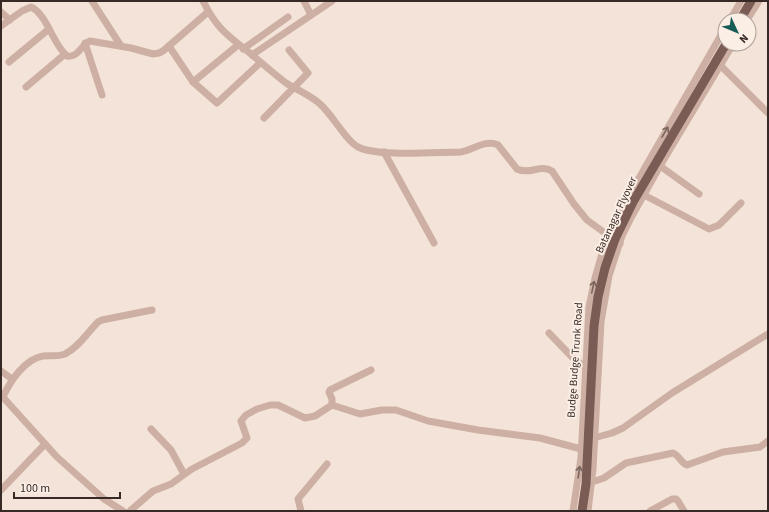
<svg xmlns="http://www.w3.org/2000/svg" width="769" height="512" font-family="'Source Sans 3',sans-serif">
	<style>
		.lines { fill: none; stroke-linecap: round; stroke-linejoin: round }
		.minor { stroke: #cdb0a3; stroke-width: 7 }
		.major { stroke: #7b5c55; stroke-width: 9 }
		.major-bridge { stroke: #7b5c55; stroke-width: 9 }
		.oneway { stroke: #7a665e }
		.labels { text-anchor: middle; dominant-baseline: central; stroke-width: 4; stroke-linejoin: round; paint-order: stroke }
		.street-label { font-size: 11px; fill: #372926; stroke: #fbeee5 }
	</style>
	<rect width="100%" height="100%" fill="#f4e3d8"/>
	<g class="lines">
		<g class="minor">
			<path d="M 92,1 L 121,46"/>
			<path d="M 203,1 C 217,29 227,35 251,54 C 263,64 274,74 286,83 C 297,90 310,95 320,104 C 332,114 346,141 358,147 C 377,157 437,152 461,152 C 473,150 486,139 498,145 L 517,169 C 530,175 540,164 552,171 L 574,204 L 587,220 L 620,244"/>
			<path d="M 304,1 L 311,15"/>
			<path d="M 1,12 L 10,20"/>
			<path d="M 730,20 L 741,1"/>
			<path d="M 747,20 L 759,1"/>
			<path d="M 1,26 L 22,11 L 31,7 C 47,14 53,45 67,56 C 78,58 81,45 90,41 L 131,48 L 153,54 L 159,53 L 163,51 L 208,12"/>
			<path d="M 85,43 L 102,95"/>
			<path d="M 169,46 L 193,82 L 217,103 L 260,63"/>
			<path d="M 243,49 L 288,17"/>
			<path d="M 252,55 L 332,1"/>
			<path d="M 9,62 L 49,29"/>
			<path d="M 720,65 L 768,113"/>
			<path d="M 193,82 L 238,45"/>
			<path d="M 26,87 L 65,54"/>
			<path d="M 264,118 L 308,73 L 289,50"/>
			<path d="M 384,152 L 434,243"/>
			<path d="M 660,166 L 699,194"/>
			<path d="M 644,195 L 709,229 L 719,225 L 741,203"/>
			<path d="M 549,333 L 572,357 L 585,367"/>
			<path d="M 1,371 L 12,379"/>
			<path d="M 1,395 L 57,457 L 104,499 L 123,511"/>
			<path d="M 3,397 C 10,381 25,359 43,356 C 51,355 57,357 65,354 C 79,347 87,333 98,322 L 102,320 L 152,310"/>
			<path d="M 332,405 L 360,414 L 382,410 L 396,410 L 428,421 L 478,430 L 540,438 L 581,449"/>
			<path d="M 151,429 L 171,450 L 184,474"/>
			<path d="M 594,438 L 612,433 L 623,428 L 672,393 L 768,334"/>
			<path d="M 592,482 L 604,478 L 626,463 L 673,453 C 679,455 681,463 687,465 L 723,452 L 760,447 L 768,441"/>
			<path d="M 1,490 L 45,444"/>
			<path d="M 130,511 L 153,491 L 171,484 L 192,469 L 242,443 L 247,438 L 241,421 L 246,415 L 257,409 L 270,405 L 278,405 L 305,418 L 315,416 L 332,405 L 332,399 L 329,392 L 330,390 L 371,370"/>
			<path d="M 301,511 L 298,499 L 327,464"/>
			<path d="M 573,511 L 581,458 L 589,307 L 595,278 L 604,247 L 611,230 L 619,213 L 725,28"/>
			<path d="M 588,511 L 593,469 L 601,322 L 609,276 L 622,236 L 632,216 L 660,166 L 733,44"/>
			<path d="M 650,511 L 672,499 L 676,499 L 678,501 L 684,511"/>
		</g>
		<path class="major" d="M 740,20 L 751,1"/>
		<path class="major-bridge" d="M 582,511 L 586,484 L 594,326 L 598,297 L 605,268 L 615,239 L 633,202 L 726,44"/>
	</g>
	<defs><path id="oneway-shaft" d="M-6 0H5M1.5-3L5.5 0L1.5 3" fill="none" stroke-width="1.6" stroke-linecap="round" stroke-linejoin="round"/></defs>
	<g class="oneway">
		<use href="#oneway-shaft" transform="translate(665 132) rotate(-60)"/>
		<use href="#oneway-shaft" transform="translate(593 287) rotate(-78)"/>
		<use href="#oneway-shaft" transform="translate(579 472) rotate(-82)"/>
	</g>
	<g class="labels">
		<g class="street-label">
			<text transform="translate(616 215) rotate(-65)">Batanagar Flyover</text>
			<text transform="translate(575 360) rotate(-86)">Budge Budge Trunk Road</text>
		</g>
	</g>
	<rect width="769" height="512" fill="none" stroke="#372926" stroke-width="4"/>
	<g transform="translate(737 32) rotate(134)"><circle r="19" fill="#fbeee5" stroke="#ad9f99"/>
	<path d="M0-3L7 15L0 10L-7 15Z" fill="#175d57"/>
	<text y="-6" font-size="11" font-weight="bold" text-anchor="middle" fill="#372926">N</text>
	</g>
	<path d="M14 492v6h106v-6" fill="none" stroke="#372926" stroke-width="2"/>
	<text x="20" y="492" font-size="12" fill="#372926" stroke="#fbeee5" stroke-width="3" paint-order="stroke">100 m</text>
</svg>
